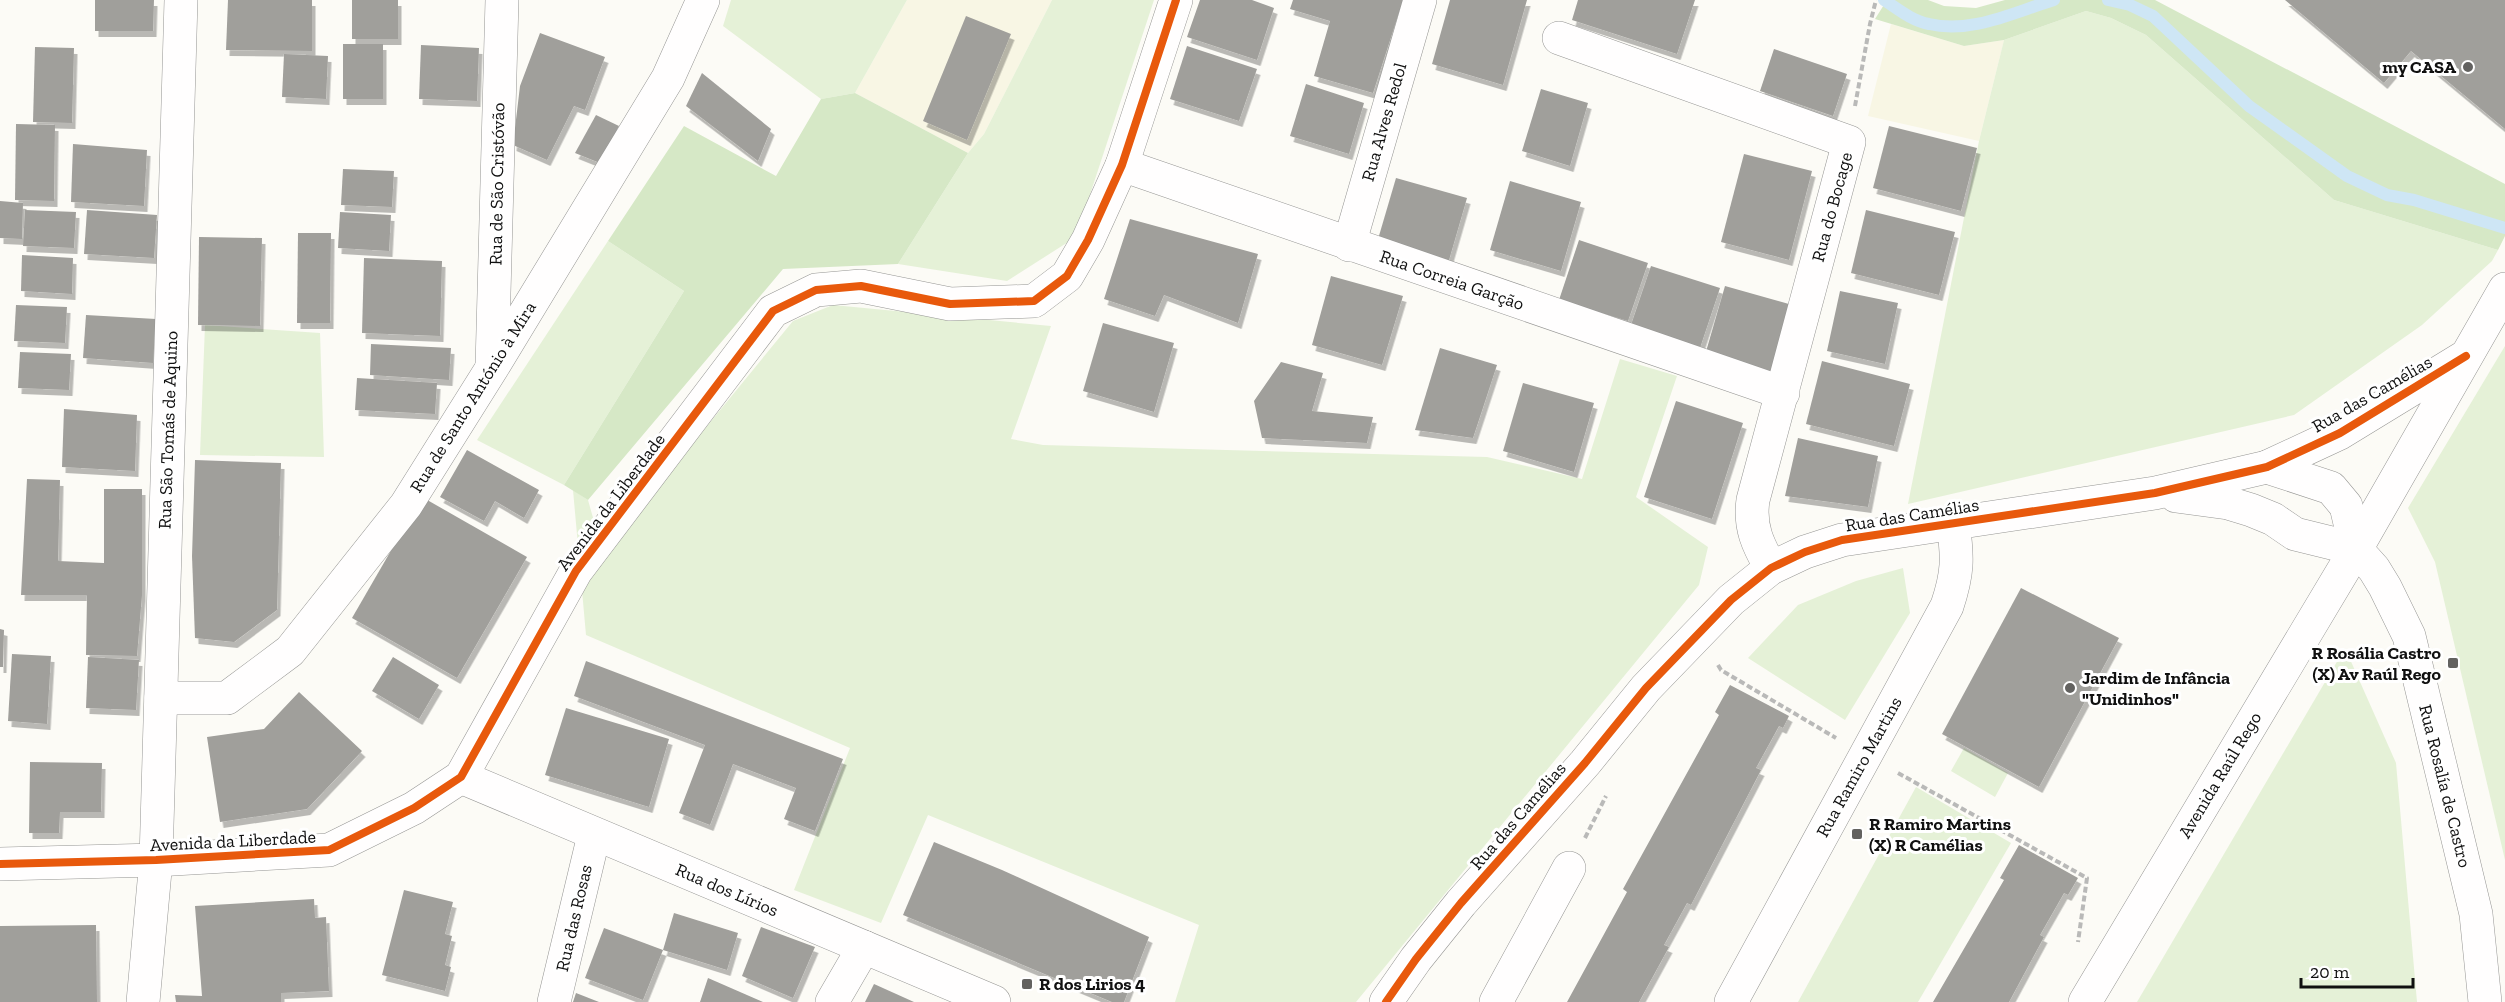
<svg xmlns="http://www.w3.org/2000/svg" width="2505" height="1002" font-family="'Zilla Slab',serif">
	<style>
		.farmland { fill: #f8f6e4 }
		.green { fill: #e5f1d7 }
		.forest { fill: #d6e8c6 }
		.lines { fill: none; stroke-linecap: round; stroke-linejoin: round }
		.stream { stroke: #cee6f5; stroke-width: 12 }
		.building { fill: #a09f9b; filter: url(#shadow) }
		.minor-casing { stroke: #969694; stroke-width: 34 }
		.path { stroke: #b9b9b8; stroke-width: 4; stroke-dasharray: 6 3; stroke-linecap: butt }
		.minor { stroke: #fffefe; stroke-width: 33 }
		.cycleway-casing { stroke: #fff; stroke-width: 11 }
		.cycleway { stroke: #e8590c; stroke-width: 8 }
		.poi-dot { fill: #636260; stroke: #fff; stroke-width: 2 }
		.labels { text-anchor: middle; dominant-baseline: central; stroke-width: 6; stroke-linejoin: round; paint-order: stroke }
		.poi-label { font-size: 18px; font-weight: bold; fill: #101010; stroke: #fff; text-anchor: start }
		.street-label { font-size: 18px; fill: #101010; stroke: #fff }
	</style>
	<defs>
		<filter id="shadow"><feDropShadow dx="3.5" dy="6" stdDeviation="0" flood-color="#0004"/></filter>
	</defs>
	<rect width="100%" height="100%" fill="#fcfbf6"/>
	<g class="farmland">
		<path d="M 907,0 L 1052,0 L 984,134 L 968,153 L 855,93 Z"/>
		<path d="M 1891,24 L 1964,46 L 2004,40 L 1979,141 L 1868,116 Z"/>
	</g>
	<g class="green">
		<path d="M 731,0 L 907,0 L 855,93 L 821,99 L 723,26 Z"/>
		<path d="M 1052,0 L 1154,0 L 1076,237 L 1007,281 L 898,264 L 968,153 L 984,134 Z"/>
		<path d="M 2086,11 L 2111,18 L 2146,35 L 2334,200 L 2498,250 L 2492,261 L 2422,325 L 2294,415 L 1908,504 L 1979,141 L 2004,40 Z"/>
		<path d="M 608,241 L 684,291 L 564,485 L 477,440 Z"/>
		<path d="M 833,305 L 1051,326 L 1011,439 L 1043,445 L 1487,457 L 1582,479 L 1620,359 L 1677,376 L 1636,497 L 1708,547 L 1699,585 L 1356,1002 L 1175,1002 L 1199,925 L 928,815 L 881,923 L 794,890 L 850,748 L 586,635 L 573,490 L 588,500 L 603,553 L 793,321 Z"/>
		<path d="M 205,325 L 320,333 L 324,457 L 200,455 Z"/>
		<path d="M 2505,346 L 2505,860 L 2435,562 L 2408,508 Z"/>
		<path d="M 1903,568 L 1910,613 L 1845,720 L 1748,658 L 1798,605 L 1856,581 Z"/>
		<path d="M 2345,648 L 2396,763 L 2417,1002 L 2137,1002 Z"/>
		<path d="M 1964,748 L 2008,773 L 1995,797 L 1951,771 Z"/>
		<path d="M 1916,787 L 2011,843 L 1918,1002 L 1798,1002 Z"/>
	</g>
	<g class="forest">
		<path d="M 1887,0 L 1928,0 L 1944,6 L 1976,8 L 2005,0 L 2155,0 L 2505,184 L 2505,236 L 2498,250 L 2334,200 L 2146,35 L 2111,18 L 2086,11 L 2004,40 L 1964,46 L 1875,19 Z"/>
		<path d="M 855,93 L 968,153 L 898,264 L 783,269 L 588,500 L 564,485 L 684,291 L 608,241 L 684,126 L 776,176 L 821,99 Z"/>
	</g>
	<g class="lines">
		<g class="stream">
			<path d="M 1884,0 C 1898,9 1912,21 1929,24 C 1972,34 2014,12 2054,0"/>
			<path d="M 2108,0 L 2130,5 L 2153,16 L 2249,106 L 2347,176 L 2387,195 L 2414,200 L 2505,228"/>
		</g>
	</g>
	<g class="building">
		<path d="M 95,0 L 154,0 L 153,31 L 95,31 Z"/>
		<path d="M 228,0 L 312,0 L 312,51 L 226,50 Z"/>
		<rect x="352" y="0" width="46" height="39"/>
		<path d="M 1200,0 L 1252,0 L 1274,8 L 1257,60 L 1187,37 Z"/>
		<path d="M 1293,0 L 1403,0 L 1373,93 L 1314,76 L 1330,21 L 1290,9 Z"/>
		<path d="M 1450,0 L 1527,0 L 1503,85 L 1432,64 Z"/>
		<path d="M 1578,0 L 1695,0 L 1677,54 L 1572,20 Z"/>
		<path d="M 2285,0 L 2505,0 L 2505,129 L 2411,51 L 2384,83 Z"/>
		<path d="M 966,16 L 1011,34 L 967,140 L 923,121 Z"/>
		<path d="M 540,33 L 605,57 L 585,110 L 574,106 L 547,160 L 513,145 L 520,86 Z"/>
		<rect x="343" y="44" width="40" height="55"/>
		<path d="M 421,45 L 479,48 L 477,101 L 419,99 Z"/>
		<path d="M 1187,46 L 1257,69 L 1239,121 L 1170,99 Z"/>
		<path d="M 35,47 L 74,48 L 72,123 L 33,122 Z"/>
		<path d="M 1774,49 L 1847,74 L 1833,116 L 1760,91 Z"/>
		<path d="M 284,54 L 328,56 L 326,99 L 282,97 Z"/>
		<path d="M 702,73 L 771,129 L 758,161 L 686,106 Z"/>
		<path d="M 1306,84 L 1364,103 L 1349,154 L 1290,136 Z"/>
		<path d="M 1541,89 L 1588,103 L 1570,166 L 1522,151 Z"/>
		<path d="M 596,115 L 619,126 L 600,163 L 575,153 Z"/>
		<path d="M 16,124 L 55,125 L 54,201 L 15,200 Z"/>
		<path d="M 1889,126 L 1977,148 L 1961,211 L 1873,188 Z"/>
		<path d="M 73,144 L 147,150 L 144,206 L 71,202 Z"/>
		<path d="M 1744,154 L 1812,171 L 1789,260 L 1721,242 Z"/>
		<path d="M 343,169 L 394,171 L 392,207 L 341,205 Z"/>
		<path d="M 1396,178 L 1467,198 L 1447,267 L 1376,246 Z"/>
		<path d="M 1510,181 L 1581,202 L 1561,271 L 1490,250 Z"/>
		<path d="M 0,201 L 23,203 L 22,239 L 0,238 Z"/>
		<path d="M 25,210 L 76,212 L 74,248 L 23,246 Z"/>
		<path d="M 87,210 L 157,215 L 154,258 L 84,254 Z"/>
		<path d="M 1866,210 L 1955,232 L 1939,295 L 1851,273 Z"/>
		<path d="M 340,212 L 391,215 L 389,251 L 338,248 Z"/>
		<path d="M 1130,219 L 1258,254 L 1238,323 L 1164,295 L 1155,316 L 1104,299 Z"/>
		<path d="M 298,233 L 331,233 L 330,323 L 297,323 Z"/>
		<path d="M 199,237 L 262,238 L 260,326 L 198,325 Z"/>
		<path d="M 1579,240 L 1648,263 L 1628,321 L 1559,300 Z"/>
		<path d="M 22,255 L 73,258 L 72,294 L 21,291 Z"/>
		<path d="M 364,258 L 442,261 L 440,336 L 362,333 Z"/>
		<path d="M 1651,266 L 1720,288 L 1700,348 L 1631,325 Z"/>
		<path d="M 1331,276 L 1403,296 L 1382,365 L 1312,345 Z"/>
		<path d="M 1725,286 L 1796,306 L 1776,375 L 1705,355 Z"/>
		<path d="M 1840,291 L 1898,303 L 1885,364 L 1827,351 Z"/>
		<path d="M 16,305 L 67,307 L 65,343 L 14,341 Z"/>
		<path d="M 86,315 L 156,319 L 153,363 L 83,358 Z"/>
		<path d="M 1103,323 L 1174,343 L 1154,412 L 1083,391 Z"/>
		<path d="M 371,344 L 451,348 L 449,380 L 370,375 Z"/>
		<path d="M 1440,348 L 1497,365 L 1473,438 L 1415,430 Z"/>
		<path d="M 20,352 L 71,354 L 69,390 L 18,388 Z"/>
		<path d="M 1822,361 L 1910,384 L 1894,446 L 1806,424 Z"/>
		<path d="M 1281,362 L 1323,373 L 1312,411 L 1373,417 L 1367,443 L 1262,438 L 1254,401 Z"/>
		<path d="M 357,378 L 437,383 L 435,414 L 355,410 Z"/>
		<path d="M 1523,383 L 1594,403 L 1574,472 L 1503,451 Z"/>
		<path d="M 1676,401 L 1743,423 L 1712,519 L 1644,497 Z"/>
		<path d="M 64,409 L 137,415 L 135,471 L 62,467 Z"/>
		<path d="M 1798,438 L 1878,456 L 1868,507 L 1785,496 Z"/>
		<path d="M 467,450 L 539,490 L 524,518 L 495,501 L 484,521 L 440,497 Z"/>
		<path d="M 195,460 L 281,463 L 277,610 L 234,642 L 195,638 L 192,556 Z"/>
		<path d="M 27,479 L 60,480 L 58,561 L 104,563 L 104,489 L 142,489 L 142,595 L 137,656 L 86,655 L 87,595 L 21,595 Z"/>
		<path d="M 422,497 L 527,557 L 457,678 L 352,618 Z"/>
		<path d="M 2021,588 L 2119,638 L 2039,787 L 1942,734 Z"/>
		<path d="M 0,629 L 4,630 L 3,667 L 0,667 Z"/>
		<path d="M 12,654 L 51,656 L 47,724 L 8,721 Z"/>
		<path d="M 88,657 L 139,660 L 136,710 L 86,708 Z"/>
		<path d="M 393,657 L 439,685 L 419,719 L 372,691 Z"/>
		<path d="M 586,661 L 843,759 L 815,831 L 784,819 L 796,788 L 733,764 L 710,825 L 679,813 L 705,745 L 574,696 Z"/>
		<path d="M 1730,685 L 1789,716 L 1783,728 L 1779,726 L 1756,768 L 1761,770 L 1691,905 L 1687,903 L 1664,945 L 1669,947 L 1639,1002 L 1567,1002 L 1627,892 L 1623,889 L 1719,715 L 1715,712 Z"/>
		<path d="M 299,692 L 362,751 L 307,809 L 220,822 L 207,737 L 264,729 Z"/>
		<path d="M 566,708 L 669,739 L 649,807 L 545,775 Z"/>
		<path d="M 30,762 L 102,763 L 101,812 L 60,812 L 59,833 L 29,833 Z"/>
		<path d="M 934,842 L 1002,870 L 1149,937 L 1124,1002 L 1112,1002 L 903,915 Z"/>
		<path d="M 2019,845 L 2078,878 L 2068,895 L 2064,893 L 2040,935 L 2044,937 L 2009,1002 L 1933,1002 L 2004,880 L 2000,878 Z"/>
		<path d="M 404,890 L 453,902 L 445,934 L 452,936 L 445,965 L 451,967 L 445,991 L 382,975 Z"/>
		<path d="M 314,899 L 315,918 L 326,917 L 329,991 L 281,993 L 281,1002 L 176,1002 L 175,995 L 202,996 L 195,906 Z"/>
		<path d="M 674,913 L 738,933 L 727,970 L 663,950 Z"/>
		<path d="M 96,925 L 97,1002 L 0,1002 L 0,926 Z"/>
		<path d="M 761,927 L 815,947 L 793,998 L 742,976 Z"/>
		<path d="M 604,928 L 663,950 L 643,1000 L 585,978 Z"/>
		<path d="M 708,978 L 763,1002 L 700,1002 Z"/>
		<path d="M 874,984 L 914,1002 L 865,1002 Z"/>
		<path d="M 576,993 L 599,1002 L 573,1002 Z"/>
	</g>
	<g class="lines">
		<defs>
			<g id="minor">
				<path d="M 1559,38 L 1849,142 L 1753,500 C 1749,527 1758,545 1771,568"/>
				<path d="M 1122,165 L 1783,393"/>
				<path d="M 1349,245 L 1420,0"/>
				<path d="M 492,366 L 502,0"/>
				<path d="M 2267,467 L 2331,488 L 2346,506 L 2356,549 L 2374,569 L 2385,587 L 2409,636 L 2476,914 L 2485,1002"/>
				<path d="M 2176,496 L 2228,503 L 2251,510 L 2273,519 L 2295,534 L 2356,549"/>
				<path d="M 161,698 L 227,698 L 290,651 L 406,505 L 492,368 L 668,78 L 703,0"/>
				<path d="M 461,777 L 994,1002"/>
				<path d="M 0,864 L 156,860 L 329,850 L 414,808 L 461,777 L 576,571 L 773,311 L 816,290 L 861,286 L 950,304 L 1034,301 L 1067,276 L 1088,240 L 1122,165 L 1176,0"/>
				<path d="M 143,1002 L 156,860 L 181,0"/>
				<path d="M 554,1002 L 594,835"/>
				<path d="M 832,1002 L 864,947"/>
				<path d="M 1386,1002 L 1416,959 L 1461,903 L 1585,763 L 1646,688 L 1731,600 L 1771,568 L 1805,552 L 1842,540 L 2155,493 L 2267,467 L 2340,433 L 2466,356"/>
				<path d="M 1496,1002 L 1569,868"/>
				<path d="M 1731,1002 L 1947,606 C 1958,573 1958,558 1953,523"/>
				<path d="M 2085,1002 L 2356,549 L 2505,289"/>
			</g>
		</defs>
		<use href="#minor" class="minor-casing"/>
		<g class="path">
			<path d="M 1855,106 L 1870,24 L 1876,0"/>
			<path d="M 1718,665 L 1721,670 L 1836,738"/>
			<path d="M 1898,773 L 2087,878 L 2078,942"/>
			<path d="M 1585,838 L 1606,796"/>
		</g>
		<use href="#minor" class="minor"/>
		<defs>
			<g id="cycleway">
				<path d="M 0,864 L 156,860 L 329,850 L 414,808 L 461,777 L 576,571 L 773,311 L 816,290 L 861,286 L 950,304 L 1034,301 L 1067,276 L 1088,240 L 1122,165 L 1176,0"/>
				<path d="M 1386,1002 L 1416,959 L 1461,903 L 1585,763 L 1646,688 L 1731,600 L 1771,568 L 1805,552 L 1842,540 L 2155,493 L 2267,467 L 2340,433 L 2466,356"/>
			</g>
		</defs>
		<use href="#cycleway" class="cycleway-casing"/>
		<use href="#cycleway" class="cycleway"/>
	</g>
	<g class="poi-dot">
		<circle cx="2468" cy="67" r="6"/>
		<rect x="2447" y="657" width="12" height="12" rx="3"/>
		<circle cx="2070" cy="688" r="6"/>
		<rect x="1851" y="828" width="12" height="12" rx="3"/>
		<rect x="1021" y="978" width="12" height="12" rx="3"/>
	</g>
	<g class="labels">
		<g class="poi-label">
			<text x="2456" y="67" text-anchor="end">my CASA</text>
			<text x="2441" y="653" text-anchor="end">R Rosália Castro<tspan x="2441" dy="21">(X) Av Raúl Rego</tspan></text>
			<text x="2082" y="678">Jardim de Infância<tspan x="2082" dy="21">"Unidinhos"</tspan></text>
			<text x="1869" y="824">R Ramiro Martins<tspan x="1869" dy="21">(X) R Camélias</tspan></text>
			<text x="1039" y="984">R dos Lirios 4</text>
		</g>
		<g class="street-label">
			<text transform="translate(1384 122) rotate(-74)">Rua Alves Redol</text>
			<text transform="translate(497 184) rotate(-89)">Rua de São Cristóvão</text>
			<text transform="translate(1832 207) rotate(-75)">Rua do Bocage</text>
			<text transform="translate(1452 280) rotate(19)">Rua Correia Garção</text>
			<text transform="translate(2372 394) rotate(-30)">Rua das Camélias</text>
			<text transform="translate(473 397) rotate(-58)">Rua de Santo António à Mira</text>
			<text transform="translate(168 430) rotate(-88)">Rua São Tomás de Aquino</text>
			<text transform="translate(611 502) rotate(-53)">Avenida da Liberdade</text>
			<text transform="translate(1912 515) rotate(-9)">Rua das Camélias</text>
			<text transform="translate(1859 767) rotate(-61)">Rua Ramiro Martins</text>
			<text transform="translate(2220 775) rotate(-59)">Avenida Raúl Rego</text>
			<text transform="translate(2445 786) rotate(76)">Rua Rosalía de Castro</text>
			<text transform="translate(1518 816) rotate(-49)">Rua das Camélias</text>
			<text transform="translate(233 841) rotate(-3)">Avenida da Liberdade</text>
			<text transform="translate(727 890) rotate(23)">Rua dos Lírios</text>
			<text transform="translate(574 918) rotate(-77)">Rua das Rosas</text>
		</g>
	</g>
	<path d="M2301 978v9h112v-9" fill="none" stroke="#101010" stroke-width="3"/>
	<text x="2310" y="978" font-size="18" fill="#101010" stroke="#ffffff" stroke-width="4.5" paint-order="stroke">20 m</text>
</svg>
